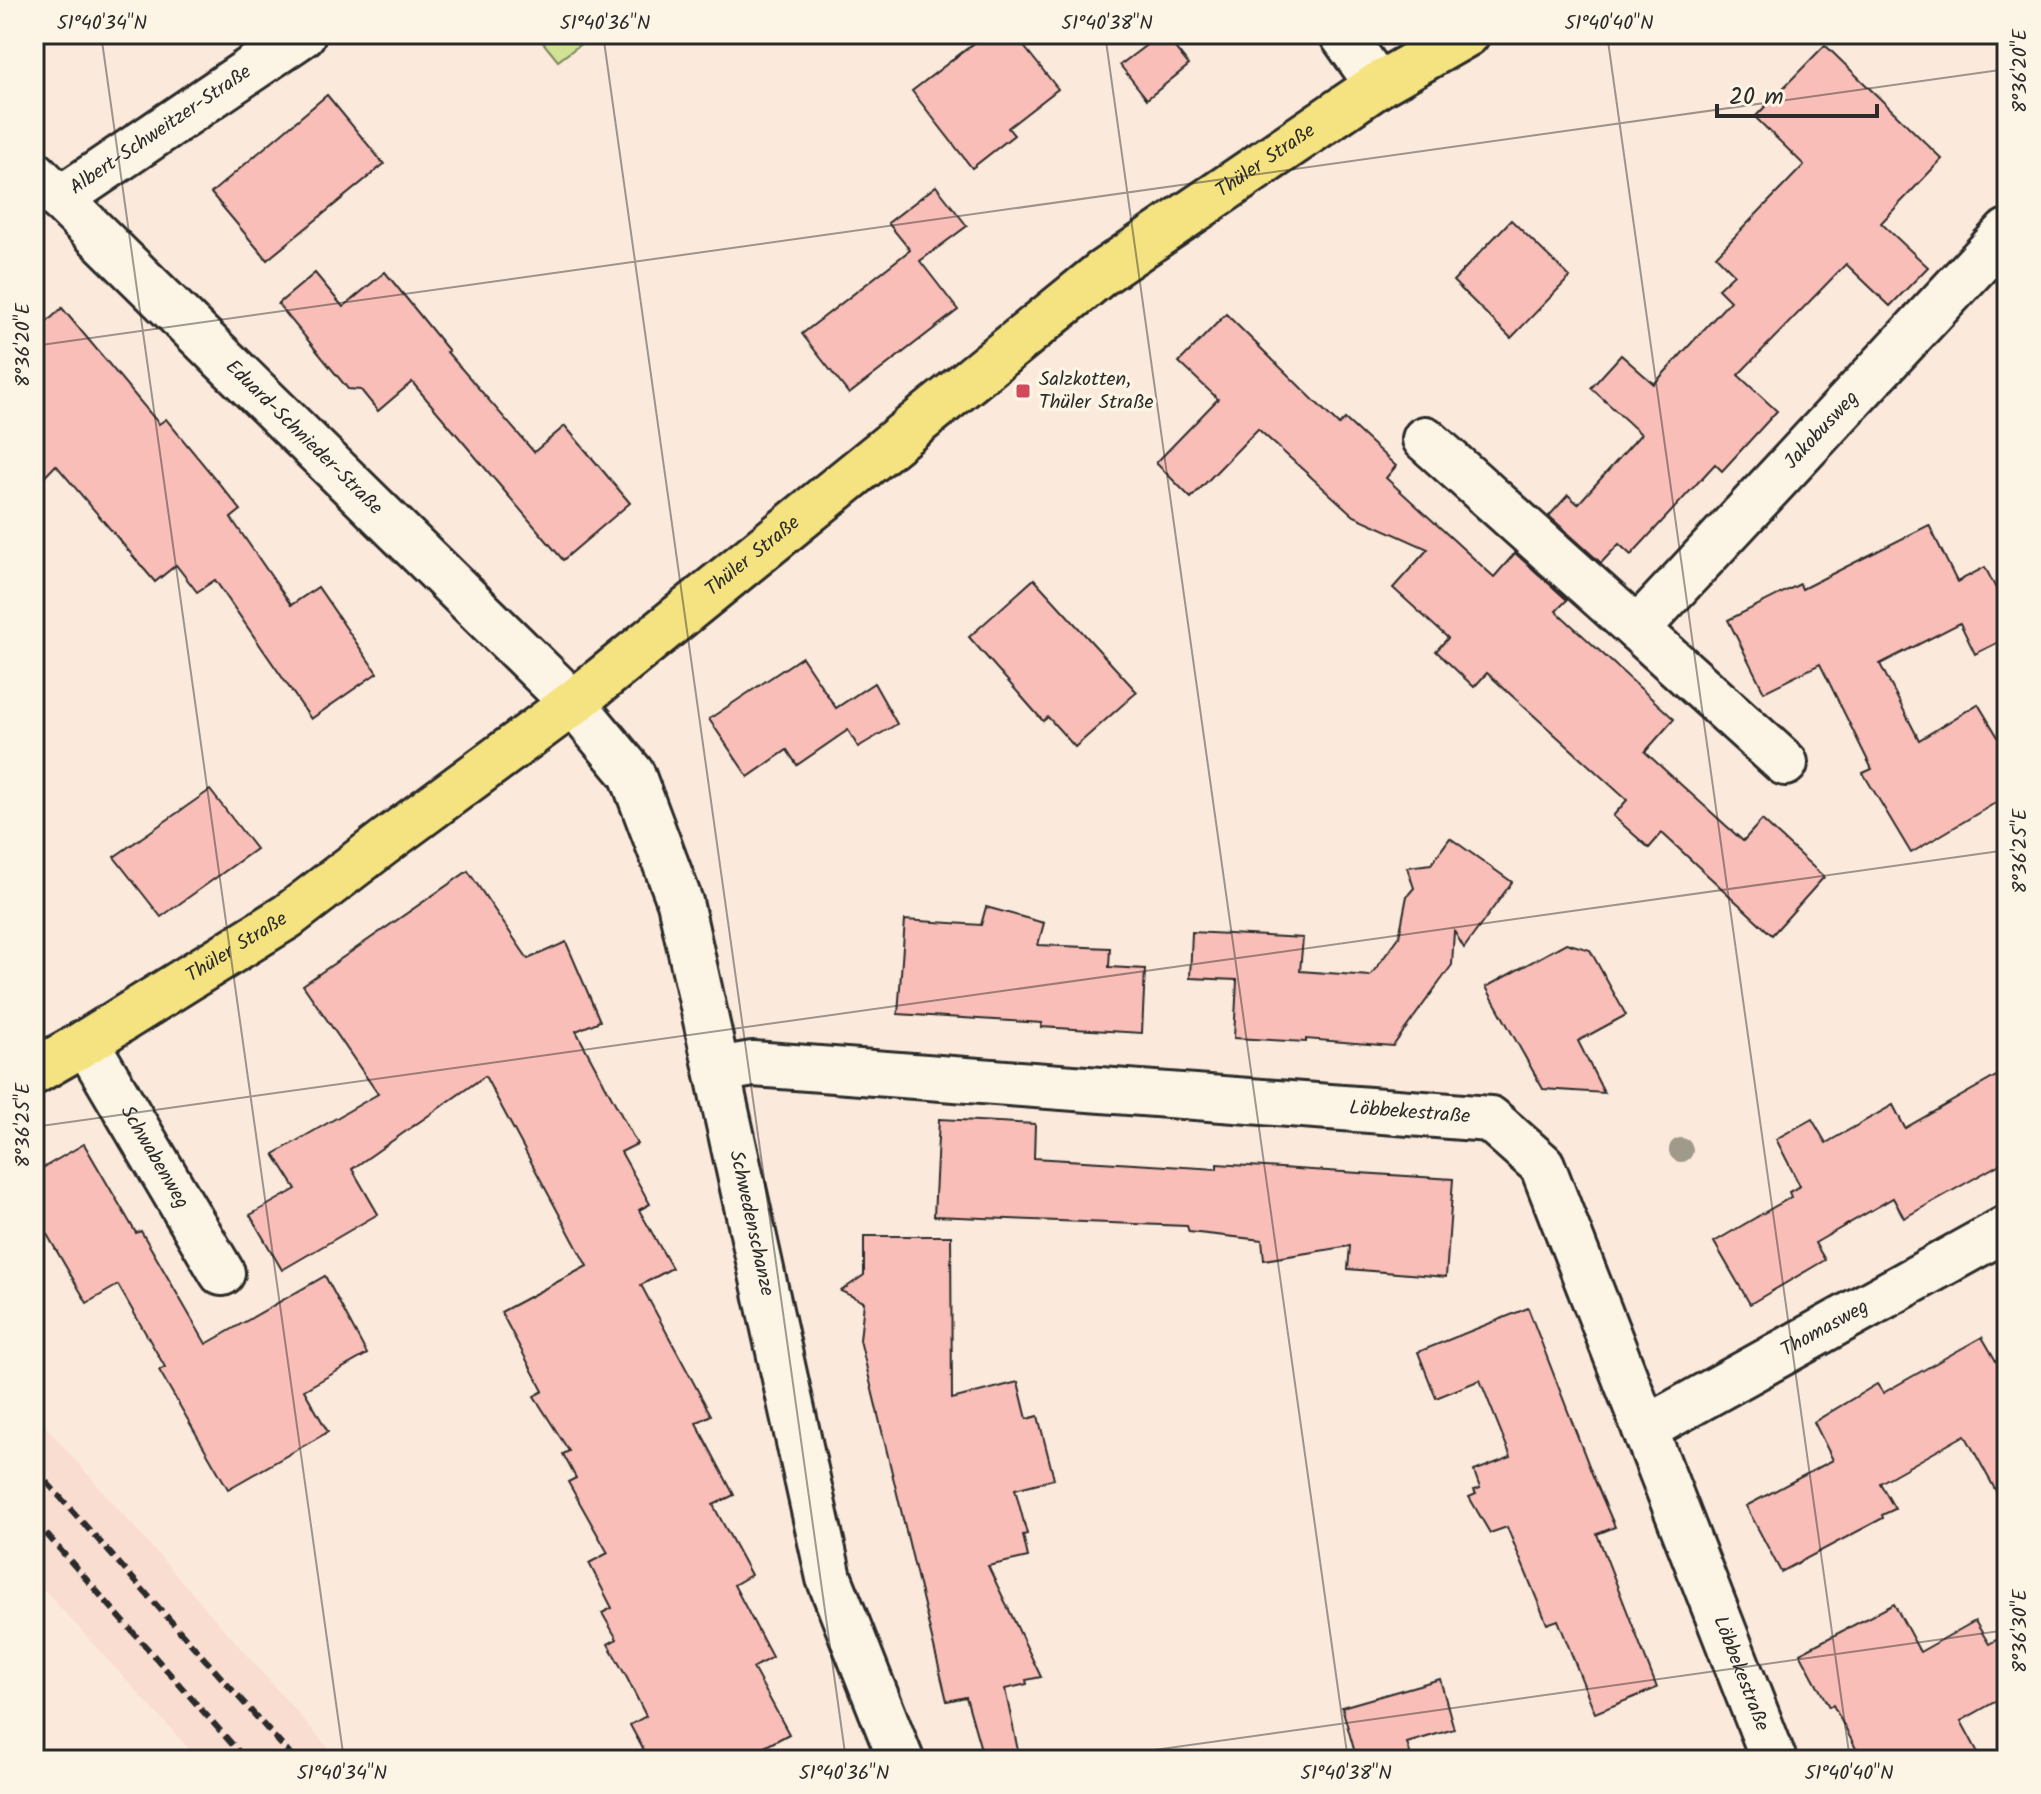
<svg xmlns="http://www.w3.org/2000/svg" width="2041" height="1794" font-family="Kalam,sans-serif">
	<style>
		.built { fill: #faddd1 }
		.green { fill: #d2e295; stroke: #7e8660; stroke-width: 2 }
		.building { fill: #f9beb7; stroke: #2b2b2b; stroke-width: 2 }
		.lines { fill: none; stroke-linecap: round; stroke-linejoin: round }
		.minor-casing { stroke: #2b2b2b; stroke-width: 50 }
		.major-casing { stroke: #2b2b2b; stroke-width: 50 }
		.minor { stroke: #fcf5e5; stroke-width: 44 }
		.major { stroke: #f5e382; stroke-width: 44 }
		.rail { stroke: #2b2b2b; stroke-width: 6; stroke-dasharray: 12 6; stroke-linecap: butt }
		.tree { fill: #a09a8a }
		.ticks { fill: none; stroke: #2b2b2b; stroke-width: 2; stroke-opacity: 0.45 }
		.poi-dot { fill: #d1495b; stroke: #fcf5e5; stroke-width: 3 }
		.labels { text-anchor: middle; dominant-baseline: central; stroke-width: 7; stroke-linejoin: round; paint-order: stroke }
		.street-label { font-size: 20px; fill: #2b2b2b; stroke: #fcf5e5 }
		.poi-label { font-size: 20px; fill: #2b2b2b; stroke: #fcf5e5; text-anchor: start }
		.neatline { fill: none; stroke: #2b2b2b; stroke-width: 3 }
		.ticks-label { font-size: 20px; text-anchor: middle; fill: #2b2b2b }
	</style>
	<rect width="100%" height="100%" fill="#fbeadc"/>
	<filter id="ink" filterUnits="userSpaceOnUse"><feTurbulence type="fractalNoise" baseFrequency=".0125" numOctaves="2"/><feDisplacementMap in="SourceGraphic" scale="16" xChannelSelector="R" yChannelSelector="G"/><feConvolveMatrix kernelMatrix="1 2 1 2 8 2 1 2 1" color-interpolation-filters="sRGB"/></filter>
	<g filter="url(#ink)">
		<path class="built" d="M 34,1413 L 339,1760 L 199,1760 L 34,1579 Z"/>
		<path class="green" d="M 536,34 L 594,34 L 558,61 Z"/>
		<g class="building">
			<path d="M 986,34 L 1014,34 L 1058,89 L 1008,128 L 1014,135 L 972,168 L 912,91 Z"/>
			<path d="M 1161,34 L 1164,34 L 1189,65 L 1147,99 L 1120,65 Z"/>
			<path d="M 1825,45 L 1942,159 L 1881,223 L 1928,267 L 1890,306 L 1846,264 L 1738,375 L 1777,411 L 1722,471 L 1715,464 L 1631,555 L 1619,544 L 1601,563 L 1549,516 L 1568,495 L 1578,504 L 1641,434 L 1591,388 L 1621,355 L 1654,384 L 1730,301 L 1718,289 L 1734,274 L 1716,256 L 1804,165 L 1755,117 Z"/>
			<path d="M 327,95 L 384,164 L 267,260 L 211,193 Z"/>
			<path d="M 936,186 L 967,226 L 920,261 L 958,310 L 849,394 L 802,334 L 910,250 L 888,223 Z"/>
			<path d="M 1511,220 L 1570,277 L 1511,338 L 1453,281 Z"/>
			<path d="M 385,272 L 449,351 L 447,352 L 534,452 L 565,426 L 630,503 L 563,560 L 412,382 L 378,411 L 361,390 L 348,389 L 278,304 L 315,273 L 343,307 Z"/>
			<path d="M 62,308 L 159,424 L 166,419 L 241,510 L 231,518 L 291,605 L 318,587 L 377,673 L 311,719 L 215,580 L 197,592 L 176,565 L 155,582 L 56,465 L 34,488 L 34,334 Z"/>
			<path d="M 1226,314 L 1339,425 L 1345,419 L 1396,466 L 1386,478 L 1494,577 L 1515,553 L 1567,600 L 1556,611 L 1674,719 L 1645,752 L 1743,841 L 1762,820 L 1824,877 L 1772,935 L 1662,833 L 1649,848 L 1613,816 L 1627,800 L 1487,673 L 1474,687 L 1436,651 L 1448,638 L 1393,588 L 1428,549 L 1354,516 L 1258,429 L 1191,498 L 1156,463 L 1218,399 L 1179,362 Z"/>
			<path d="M 1929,525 L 1957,582 L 1985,567 L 2007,610 L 2007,638 L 1975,654 L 1960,623 L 1880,664 L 1919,740 L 1978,704 L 2007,752 L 2007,796 L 1911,853 L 1863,773 L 1872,769 L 1820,664 L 1764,692 L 1728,620 L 1800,584 L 1802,589 Z"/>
			<path d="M 1034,579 L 1137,692 L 1075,747 L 1048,717 L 1043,721 L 969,637 Z"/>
			<path d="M 802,657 L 836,708 L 874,683 L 897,724 L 858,747 L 848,730 L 797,765 L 787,750 L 748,777 L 709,719 Z"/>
			<path d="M 210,790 L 256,849 L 161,917 L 114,857 Z"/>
			<path d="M 1450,838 L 1512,882 L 1464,948 L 1454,931 L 1452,965 L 1393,1046 L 1306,1039 L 1306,1042 L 1234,1038 L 1237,980 L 1190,978 L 1192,932 L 1303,938 L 1300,971 L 1370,976 L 1399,937 L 1407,896 L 1414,888 L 1407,867 L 1431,864 Z"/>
			<path d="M 468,871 L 528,959 L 566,942 L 600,1021 L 576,1031 L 637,1144 L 621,1152 L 650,1204 L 639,1210 L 672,1268 L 641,1285 L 711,1415 L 696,1423 L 734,1495 L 713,1505 L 751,1575 L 734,1585 L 772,1657 L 753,1668 L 789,1734 L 740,1760 L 649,1760 L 630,1725 L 646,1716 L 627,1678 L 608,1644 L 617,1639 L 602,1613 L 612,1608 L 589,1563 L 608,1553 L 568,1482 L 576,1478 L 563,1454 L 569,1451 L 534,1396 L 543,1391 L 501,1312 L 587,1266 L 485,1076 L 352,1169 L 378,1214 L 282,1270 L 250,1215 L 296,1189 L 274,1154 L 378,1094 L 303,985 Z"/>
			<path d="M 986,907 L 1044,923 L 1038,945 L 1110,948 L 1109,967 L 1145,969 L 1142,1033 L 1041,1027 L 1042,1023 L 898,1014 L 905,920 L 981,925 Z"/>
			<path d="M 1566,943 L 1590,950 L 1626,1015 L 1578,1041 L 1604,1093 L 1543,1089 L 1486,987 Z"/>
			<path d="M 2007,1070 L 2007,1160 L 1904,1218 L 1893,1198 L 1815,1243 L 1825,1260 L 1750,1304 L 1714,1242 L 1791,1197 L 1789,1192 L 1800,1186 L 1776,1139 L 1812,1119 L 1826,1143 L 1893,1105 L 1905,1128 Z"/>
			<path d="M 939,1119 L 1035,1124 L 1034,1158 L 1217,1169 L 1217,1164 L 1453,1179 L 1446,1277 L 1348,1269 L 1350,1246 L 1264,1260 L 1262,1240 L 1189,1232 L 1187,1226 L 934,1216 Z"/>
			<path d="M 84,1144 L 136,1233 L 141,1231 L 206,1344 L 325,1276 L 367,1354 L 304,1390 L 328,1432 L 228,1489 L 159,1370 L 165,1367 L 118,1285 L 87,1303 L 34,1212 L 34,1173 Z"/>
			<path d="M 864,1236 L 951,1236 L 952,1399 L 1018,1382 L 1027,1419 L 1038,1416 L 1054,1479 L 1015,1489 L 1027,1534 L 1023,1535 L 1028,1557 L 988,1566 L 1041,1677 L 1026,1680 L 1027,1684 L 1005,1689 L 1020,1760 L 984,1760 L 966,1697 L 947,1701 L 860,1340 L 864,1302 L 841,1291 L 864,1275 Z"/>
			<path d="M 1528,1308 L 1593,1476 L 1615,1527 L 1597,1534 L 1657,1688 L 1595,1713 L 1558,1620 L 1547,1624 L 1507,1527 L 1490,1533 L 1469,1497 L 1476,1494 L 1474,1490 L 1480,1488 L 1474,1471 L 1511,1457 L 1480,1380 L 1436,1398 L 1418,1352 Z"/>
			<path d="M 1982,1337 L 2007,1380 L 2007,1511 L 1965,1435 L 1880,1483 L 1895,1509 L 1882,1515 L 1883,1518 L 1781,1572 L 1746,1506 L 1833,1460 L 1814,1422 L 1877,1384 L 1883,1393 Z"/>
			<path d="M 1894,1604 L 1920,1652 L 1975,1621 L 1989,1644 L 2007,1634 L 2007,1695 L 1961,1721 L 1982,1760 L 1862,1760 L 1833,1705 L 1829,1707 L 1800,1653 Z"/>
			<path d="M 1440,1679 L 1454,1729 L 1407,1743 L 1412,1760 L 1357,1760 L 1342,1707 Z"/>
		</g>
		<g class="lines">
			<defs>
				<g id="minor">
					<path d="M 1342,34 L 1378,85"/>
					<path id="s1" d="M 34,173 L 573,703 L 632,774 L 680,902 L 829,1578 L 901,1760"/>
					<path id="s2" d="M 60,199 L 303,34"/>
					<path id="s3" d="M 1425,439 L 1637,629 L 2007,232"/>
					<path d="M 1637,629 L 1785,763"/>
					<path id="s4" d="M 86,1042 L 222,1273"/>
					<path id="s5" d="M 718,1070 L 753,1064 L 1490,1119 L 1542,1165 L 1774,1760"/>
					<path id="s6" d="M 1645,1429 L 2007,1228"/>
				</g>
				<g id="major">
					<path id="s7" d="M 34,1072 L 86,1042 L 288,916 L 386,841 L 573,703 L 1102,273 L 1378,85 L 1467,34"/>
				</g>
			</defs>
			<use href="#minor" class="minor-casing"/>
			<use href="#major" class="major-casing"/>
			<use href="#minor" class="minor"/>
			<use href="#major" class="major"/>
			<g class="rail">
				<path d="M 34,1468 L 295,1760"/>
				<path d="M 34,1520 L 246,1760"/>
			</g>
		</g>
		<circle class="tree" cx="1681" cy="1150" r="12"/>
	</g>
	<path class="ticks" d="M 101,34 L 344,1760M 603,34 L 846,1760M 1105,34 L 1348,1760M 1607,34 L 1850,1760M 34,346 L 2007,69M 34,1127 L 2007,850M 1083,1760 L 2007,1630"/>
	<rect class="poi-dot" x="1015" y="383" width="16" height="16" rx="4"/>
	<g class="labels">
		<g class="street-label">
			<text stroke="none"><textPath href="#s2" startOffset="122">Albert-Schweitzer-Straße</textPath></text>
			<text stroke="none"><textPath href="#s7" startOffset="1534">Thüler Straße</textPath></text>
			<text stroke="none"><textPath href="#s3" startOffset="556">Jakobusweg</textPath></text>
			<text stroke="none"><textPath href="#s1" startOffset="378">Eduard-Schnieder-Straße</textPath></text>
			<text stroke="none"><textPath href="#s7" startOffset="886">Thüler Straße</textPath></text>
			<text stroke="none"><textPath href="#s7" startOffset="238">Thüler Straße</textPath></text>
			<text stroke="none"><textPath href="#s5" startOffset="694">Löbbekestraße</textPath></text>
			<text stroke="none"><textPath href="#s4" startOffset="134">Schwabenweg</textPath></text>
			<text stroke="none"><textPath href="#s1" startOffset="1314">Schwedenschanze</textPath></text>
			<text stroke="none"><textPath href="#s6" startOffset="206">Thomasweg</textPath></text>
			<text stroke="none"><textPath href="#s5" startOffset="1390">Löbbekestraße</textPath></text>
		</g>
		<g class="poi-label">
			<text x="1039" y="380">Salzkotten,<tspan x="1039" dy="23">Thüler Straße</tspan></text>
		</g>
	</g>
	<rect width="2041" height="1794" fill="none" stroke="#fcf5e5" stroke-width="88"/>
	<path d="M1717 104v12h160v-12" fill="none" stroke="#2b2b2b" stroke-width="4"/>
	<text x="1729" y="104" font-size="24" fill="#2b2b2b" stroke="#fcf5e5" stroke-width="6" paint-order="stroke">20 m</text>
	<rect x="44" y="44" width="1953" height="1706" class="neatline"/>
	<g class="ticks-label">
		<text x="102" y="29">51°40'34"N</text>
		<text x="605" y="29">51°40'36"N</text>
		<text x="1107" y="29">51°40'38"N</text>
		<text x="1609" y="29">51°40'40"N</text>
		<text transform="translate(2019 71) rotate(-90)" y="7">8°36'20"E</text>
		<text transform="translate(22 345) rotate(-90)" y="7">8°36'20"E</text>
		<text transform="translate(2019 851) rotate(-90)" y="7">8°36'25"E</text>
		<text transform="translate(22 1125) rotate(-90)" y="7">8°36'25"E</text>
		<text transform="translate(2019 1631) rotate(-90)" y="7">8°36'30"E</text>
		<text x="342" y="1779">51°40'34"N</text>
		<text x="844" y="1779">51°40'36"N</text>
		<text x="1346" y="1779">51°40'38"N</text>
		<text x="1849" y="1779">51°40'40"N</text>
	</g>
</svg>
